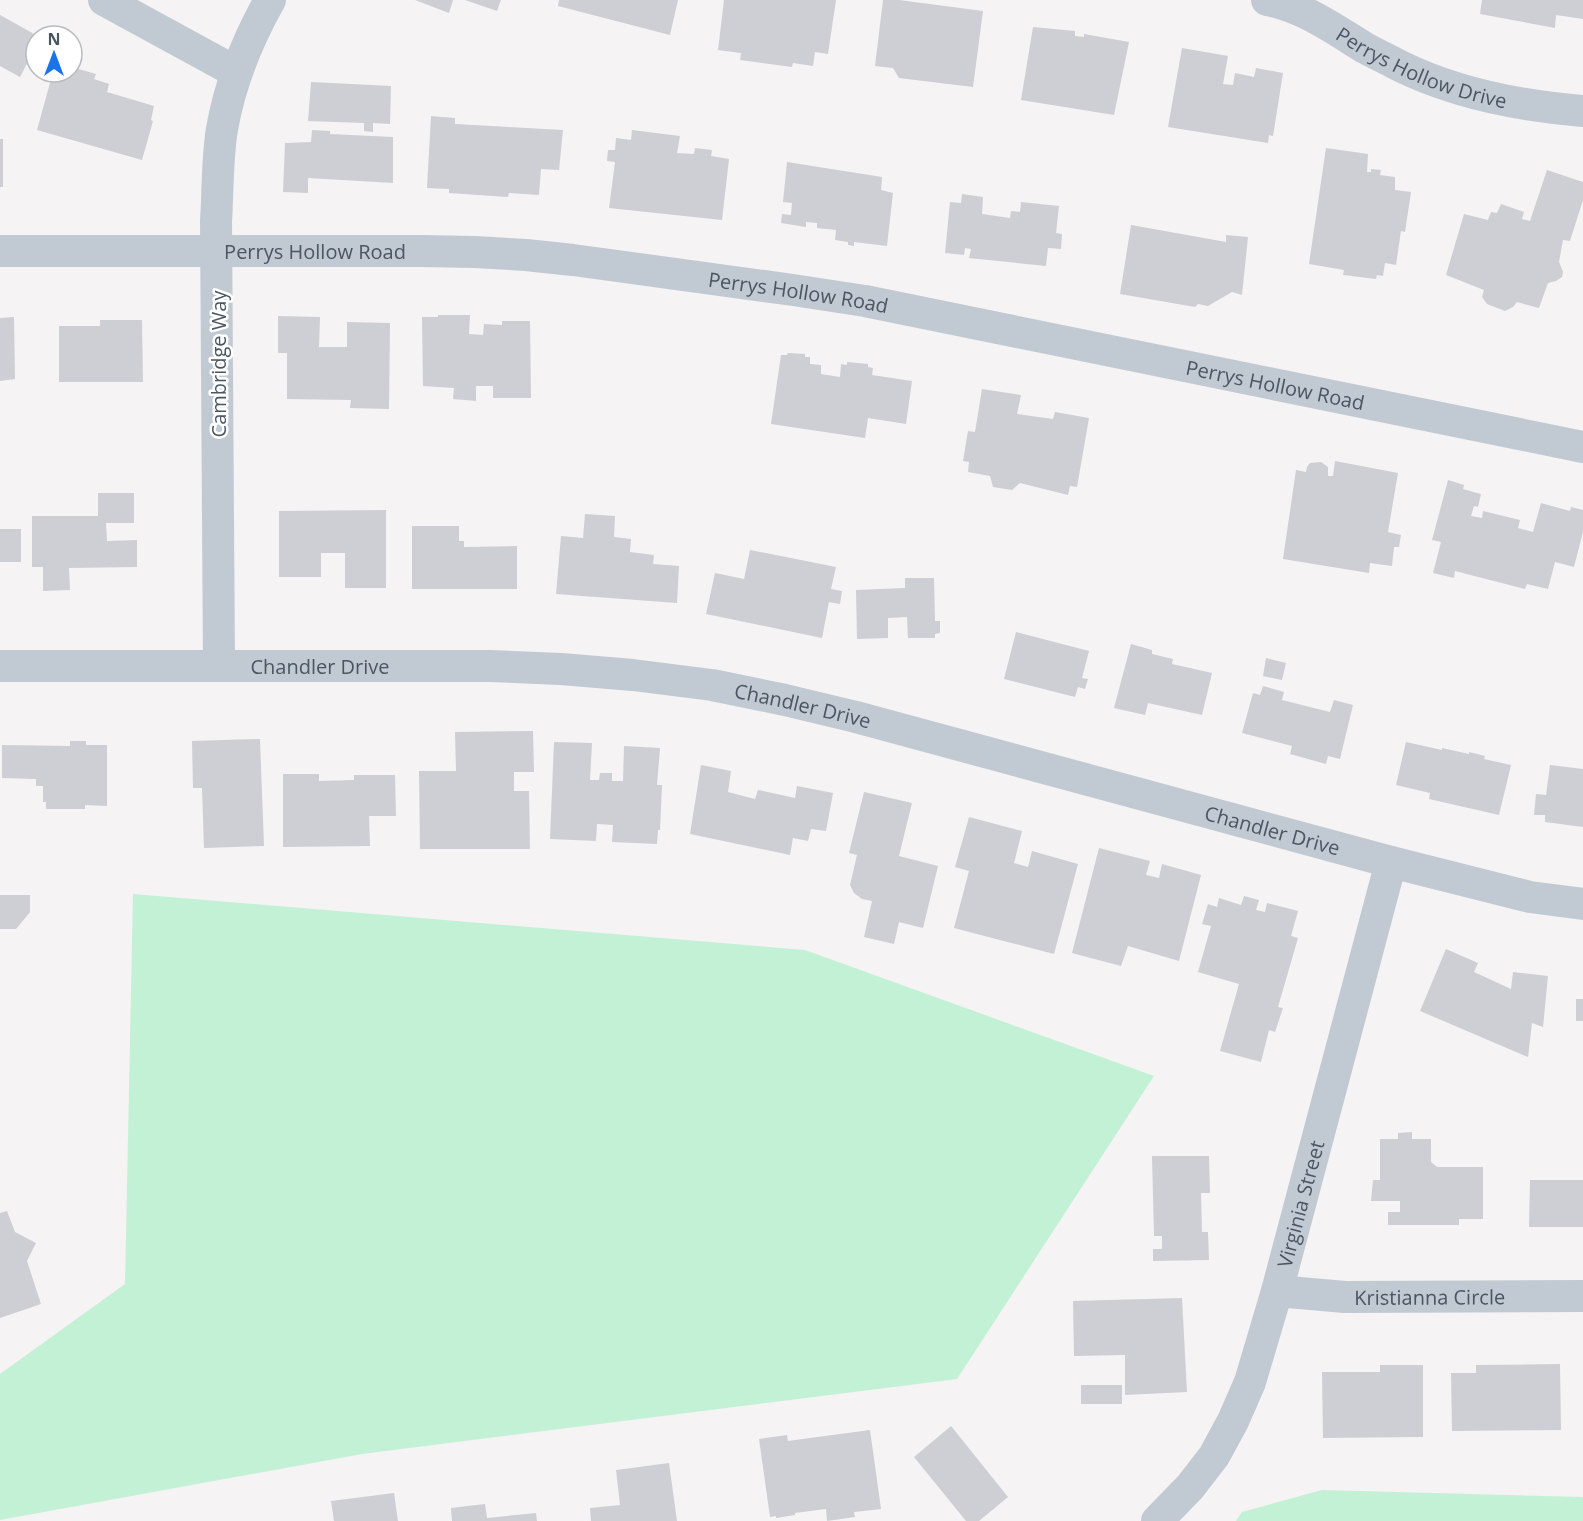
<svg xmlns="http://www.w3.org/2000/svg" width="1583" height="1521" font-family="'Open Sans',sans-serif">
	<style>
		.green { fill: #c3f1d5 }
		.building { fill: #cdcfd5 }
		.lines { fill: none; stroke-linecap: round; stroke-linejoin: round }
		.street { stroke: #c1cad2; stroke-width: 32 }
		.labels { text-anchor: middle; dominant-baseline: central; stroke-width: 5; stroke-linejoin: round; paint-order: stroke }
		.street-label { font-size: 20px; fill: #4a5661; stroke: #fff }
	</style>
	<rect width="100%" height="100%" fill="#f5f3f3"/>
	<g class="green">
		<path d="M 133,894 L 805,950 L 1154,1076 L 957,1379 L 362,1454 L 0,1520 L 0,1374 L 125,1284 Z"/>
		<path d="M 1322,1490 L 1583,1497 L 1583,1521 L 1236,1521 L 1242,1512 Z"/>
	</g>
	<g class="building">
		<path d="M 415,0 L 453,0 L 449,13 Z"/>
		<path d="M 465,0 L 501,0 L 497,11 Z"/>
		<path d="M 559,0 L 678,0 L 670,35 L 558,6 Z"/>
		<path d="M 724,0 L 836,0 L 828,54 L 815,52 L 813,66 L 793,63 L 792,67 L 740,60 L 741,53 L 718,50 Z"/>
		<path d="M 883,0 L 899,0 L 983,11 L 973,87 L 899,78 L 893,68 L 875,66 Z"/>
		<path d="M 1482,0 L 1583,0 L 1583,19 L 1556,15 L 1555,28 L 1480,14 Z"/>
		<path d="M 0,15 L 36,35 L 36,46 L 20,77 L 0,66 Z"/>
		<path d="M 1033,27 L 1075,31 L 1075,36 L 1084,37 L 1084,34 L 1129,42 L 1114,115 L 1021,100 Z"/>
		<path d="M 1182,48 L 1228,56 L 1223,84 L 1233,85 L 1235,73 L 1254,77 L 1256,68 L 1283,73 L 1273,136 L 1269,135 L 1268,143 L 1168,127 Z"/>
		<path d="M 72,67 L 96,74 L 94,79 L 109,84 L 107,92 L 154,106 L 151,120 L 153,121 L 142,160 L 37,130 L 53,72 L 72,72 Z"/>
		<path d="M 311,82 L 391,86 L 390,124 L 373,123 L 373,132 L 364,131 L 364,123 L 308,121 Z"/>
		<path d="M 431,116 L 455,118 L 455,124 L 563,130 L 559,170 L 541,169 L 539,195 L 509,193 L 508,197 L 449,193 L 449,189 L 427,188 Z"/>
		<path d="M 312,130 L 330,131 L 330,134 L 393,137 L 393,183 L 308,178 L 308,193 L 283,192 L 285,143 L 311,142 Z"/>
		<path d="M 632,130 L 680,136 L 677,153 L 694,154 L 695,148 L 712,150 L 711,156 L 729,159 L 722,220 L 609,208 L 615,162 L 607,161 L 608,150 L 615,150 L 616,138 L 631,140 Z"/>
		<rect x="0" y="139" width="3" height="48"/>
		<path d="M 1326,148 L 1368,154 L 1367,172 L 1371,172 L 1371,169 L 1381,170 L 1380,175 L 1395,177 L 1395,190 L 1411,192 L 1405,232 L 1401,231 L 1396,265 L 1385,263 L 1383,276 L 1377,275 L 1376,279 L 1343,275 L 1344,270 L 1309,264 Z"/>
		<path d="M 787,162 L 882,177 L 881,190 L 893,193 L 887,246 L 854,242 L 854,246 L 848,245 L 848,242 L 835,240 L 836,230 L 817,228 L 817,223 L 806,222 L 806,227 L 781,223 L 782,214 L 791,215 L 792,203 L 783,202 Z"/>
		<path d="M 1547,170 L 1583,182 L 1583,200 L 1570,241 L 1563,240 L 1559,262 L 1563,272 L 1562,277 L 1556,281 L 1548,283 L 1539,308 L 1517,302 L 1513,307 L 1505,311 L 1487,304 L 1482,297 L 1484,290 L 1446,275 L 1464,214 L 1488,220 L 1491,212 L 1497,213 L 1501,204 L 1524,212 L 1522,219 L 1530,221 Z"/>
		<path d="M 962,194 L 983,197 L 982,214 L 1010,218 L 1011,211 L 1020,212 L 1021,202 L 1059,206 L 1056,233 L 1062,234 L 1061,249 L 1048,248 L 1046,266 L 969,258 L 971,249 L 965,248 L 964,255 L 945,253 L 950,202 L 961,203 Z"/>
		<path d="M 1131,225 L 1226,242 L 1226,235 L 1248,237 L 1242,295 L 1232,292 L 1208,306 L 1198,304 L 1195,307 L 1120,294 Z"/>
		<path d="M 438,315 L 470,315 L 469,334 L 483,335 L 484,324 L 502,325 L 502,321 L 530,321 L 531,398 L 493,398 L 493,386 L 476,386 L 476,401 L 453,399 L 454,388 L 423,386 L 422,317 L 438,317 Z"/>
		<path d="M 278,316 L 320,317 L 319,347 L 347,347 L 347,322 L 390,323 L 389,409 L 350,408 L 351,400 L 287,399 L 287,353 L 278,353 Z"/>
		<path d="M 14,317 L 15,379 L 0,381 L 0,318 Z"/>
		<path d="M 100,320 L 142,320 L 143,382 L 59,382 L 59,326 L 100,326 Z"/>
		<path d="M 788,353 L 805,354 L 805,357 L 810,357 L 810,364 L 821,365 L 821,374 L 840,377 L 841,364 L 847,365 L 847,362 L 868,364 L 868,367 L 873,368 L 872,375 L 912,381 L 906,424 L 868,418 L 865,438 L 771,424 L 781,355 L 787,355 Z"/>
		<path d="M 982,389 L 1021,395 L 1017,414 L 1053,419 L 1055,412 L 1089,418 L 1077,487 L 1070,486 L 1068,495 L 1020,483 L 1012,490 L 993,487 L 990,476 L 968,472 L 969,462 L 963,461 L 968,431 L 975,432 Z"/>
		<path d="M 1335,461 L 1398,473 L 1388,532 L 1401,535 L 1399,547 L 1394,547 L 1392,566 L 1370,563 L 1369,573 L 1283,559 L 1296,470 L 1306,472 L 1307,467 L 1310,463 L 1321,462 L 1328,467 L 1328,476 L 1333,476 Z"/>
		<path d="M 1448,480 L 1464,485 L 1463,489 L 1481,494 L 1478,507 L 1474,506 L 1471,516 L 1482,518 L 1483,511 L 1520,520 L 1518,528 L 1533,532 L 1541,503 L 1570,511 L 1571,507 L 1583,510 L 1583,532 L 1574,567 L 1555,562 L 1548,589 L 1527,584 L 1525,589 L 1455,571 L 1454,578 L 1433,573 L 1441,542 L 1432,540 Z"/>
		<path d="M 98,493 L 134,493 L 134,523 L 106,523 L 107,541 L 137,540 L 137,567 L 69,568 L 70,590 L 43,591 L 43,567 L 32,567 L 32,516 L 98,516 Z"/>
		<path d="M 386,510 L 386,588 L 345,588 L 345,553 L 321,553 L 321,577 L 279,577 L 279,511 Z"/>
		<path d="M 585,514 L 615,516 L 614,537 L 631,539 L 630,552 L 654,555 L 653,564 L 679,566 L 677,603 L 556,594 L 561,536 L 583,538 Z"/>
		<path d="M 412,526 L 459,526 L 459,541 L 464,541 L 464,547 L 517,546 L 517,589 L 412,589 Z"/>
		<rect x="0" y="529" width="21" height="33"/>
		<path d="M 750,550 L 836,567 L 831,589 L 842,591 L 840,604 L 829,602 L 822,638 L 706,614 L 715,573 L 744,579 Z"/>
		<path d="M 905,578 L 934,578 L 935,621 L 940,621 L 940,633 L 935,634 L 935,638 L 908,638 L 907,617 L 888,618 L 888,638 L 857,639 L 856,590 L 905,588 Z"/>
		<path d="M 1016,632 L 1089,651 L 1082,678 L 1088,679 L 1085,689 L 1078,687 L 1075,697 L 1004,679 Z"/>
		<path d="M 1131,644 L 1152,650 L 1152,654 L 1173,659 L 1172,664 L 1212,673 L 1202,715 L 1148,703 L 1145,715 L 1114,708 Z"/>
		<path d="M 1266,658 L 1286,663 L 1282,680 L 1263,676 Z"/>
		<path d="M 1263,686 L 1284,692 L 1282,700 L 1330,712 L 1334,700 L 1353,705 L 1340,759 L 1328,756 L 1326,764 L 1290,754 L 1292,746 L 1242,733 L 1253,693 L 1260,695 Z"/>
		<path d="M 533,731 L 534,772 L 514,772 L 514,791 L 529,791 L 530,849 L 420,849 L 419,771 L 456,771 L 455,732 Z"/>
		<path d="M 260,739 L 264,846 L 204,848 L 202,788 L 193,788 L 192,741 Z"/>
		<path d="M 70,741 L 86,741 L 86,745 L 107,745 L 107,806 L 85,805 L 85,809 L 46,809 L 46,802 L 43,802 L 43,786 L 36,786 L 36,779 L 2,778 L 2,745 L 70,746 Z"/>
		<path d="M 554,742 L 592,743 L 590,780 L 599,780 L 600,773 L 612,773 L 612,781 L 623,781 L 624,746 L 660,748 L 657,785 L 662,785 L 660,830 L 658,830 L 657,844 L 612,842 L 613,825 L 597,824 L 596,841 L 550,839 Z"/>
		<path d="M 1406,742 L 1442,750 L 1442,748 L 1469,754 L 1469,752 L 1485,756 L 1484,759 L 1511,765 L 1499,815 L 1429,799 L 1430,793 L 1396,785 Z"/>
		<path d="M 701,765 L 731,771 L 728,792 L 755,799 L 758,790 L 795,798 L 797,786 L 833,793 L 826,831 L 811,829 L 808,841 L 793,838 L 790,855 L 690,834 Z"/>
		<path d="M 1550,765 L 1583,769 L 1583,827 L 1545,822 L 1545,815 L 1534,815 L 1536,794 L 1546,795 Z"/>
		<path d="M 283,774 L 319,774 L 319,781 L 354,780 L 354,775 L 395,775 L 396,816 L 369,816 L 370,846 L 283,847 Z"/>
		<path d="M 864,792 L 912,803 L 899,856 L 938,866 L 923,928 L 899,922 L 894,944 L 864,937 L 872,901 L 862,899 L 854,893 L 850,885 L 857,855 L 849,853 Z"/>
		<path d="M 969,817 L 1022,831 L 1014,863 L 1028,867 L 1032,851 L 1078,864 L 1054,954 L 954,928 L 969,871 L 955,867 Z"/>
		<path d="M 1099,848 L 1150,861 L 1146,875 L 1159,878 L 1162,864 L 1201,875 L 1179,961 L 1128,946 L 1121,966 L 1072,953 Z"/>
		<path d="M 0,895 L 30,895 L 30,912 L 16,929 L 0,929 Z"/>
		<path d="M 1244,896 L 1259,900 L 1256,910 L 1265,912 L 1267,903 L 1298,911 L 1291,936 L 1298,938 L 1278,1007 L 1283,1008 L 1275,1032 L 1269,1030 L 1261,1062 L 1220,1051 L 1239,984 L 1198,972 L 1211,926 L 1202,924 L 1208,904 L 1217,907 L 1219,898 L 1241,905 Z"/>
		<path d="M 1446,949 L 1478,963 L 1474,972 L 1511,989 L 1513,972 L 1548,976 L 1543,1027 L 1532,1023 L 1528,1057 L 1420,1011 Z"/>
		<rect x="1576" y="999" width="7" height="22"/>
		<path d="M 1412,1132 L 1412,1139 L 1431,1139 L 1431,1162 L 1437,1167 L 1483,1167 L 1483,1219 L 1459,1219 L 1459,1225 L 1388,1225 L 1388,1212 L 1400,1212 L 1400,1201 L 1371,1201 L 1373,1180 L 1380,1180 L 1380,1139 L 1398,1139 L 1398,1133 Z"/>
		<path d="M 1152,1156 L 1209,1156 L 1210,1193 L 1201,1193 L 1202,1232 L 1208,1232 L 1209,1260 L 1153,1261 L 1153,1249 L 1162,1249 L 1162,1236 L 1154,1236 Z"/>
		<path d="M 1530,1180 L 1583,1180 L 1583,1227 L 1529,1227 Z"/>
		<path d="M 7,1211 L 15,1232 L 36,1243 L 27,1261 L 41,1304 L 0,1318 L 0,1213 Z"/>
		<path d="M 1182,1298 L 1187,1392 L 1125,1395 L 1125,1355 L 1074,1356 L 1073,1301 Z"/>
		<path d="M 1560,1364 L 1561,1430 L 1452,1431 L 1451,1373 L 1476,1373 L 1476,1365 Z"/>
		<path d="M 1380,1365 L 1423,1365 L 1423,1437 L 1323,1438 L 1322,1372 L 1380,1372 Z"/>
		<rect x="1081" y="1385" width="41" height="19"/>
		<path d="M 951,1426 L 1008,1497 L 979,1521 L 966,1521 L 914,1457 Z"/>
		<path d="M 870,1430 L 881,1509 L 854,1512 L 855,1517 L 827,1521 L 826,1509 L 795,1513 L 795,1515 L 776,1518 L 776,1516 L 770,1517 L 759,1439 L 787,1435 L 788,1441 Z"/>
		<path d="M 669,1463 L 677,1521 L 591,1521 L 590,1508 L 620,1505 L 616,1470 Z"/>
		<path d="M 394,1493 L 398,1521 L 334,1521 L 331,1501 Z"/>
		<path d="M 485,1504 L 487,1518 L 536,1513 L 537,1521 L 452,1521 L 451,1508 Z"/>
	</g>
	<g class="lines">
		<g class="street">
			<path d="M 104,0 L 236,72"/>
			<path id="s1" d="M 1267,0 C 1304,7 1334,29 1365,48 C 1376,54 1387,59 1398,65 C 1454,93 1521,106 1583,111"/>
			<path id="s2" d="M 0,251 L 421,251 L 475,252 L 526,255 L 573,260 L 793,290 L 865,301 L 1583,447"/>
			<path id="s3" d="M 0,666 L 490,666 L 561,669 L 633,675 L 712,685 L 785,700 L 856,717 L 1391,862 L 1530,897 L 1583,904"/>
			<path d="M 219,666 L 216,221 C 218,191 217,159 222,129 C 230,83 247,41 270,0"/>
			<path id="s4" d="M 1277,1291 L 1345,1297 L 1583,1296"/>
			<path id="s5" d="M 1157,1521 L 1190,1487 L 1214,1456 L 1233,1421 L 1250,1382 L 1277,1291 L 1391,862"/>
		</g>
	</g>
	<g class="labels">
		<g class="street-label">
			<text stroke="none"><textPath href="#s1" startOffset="170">Perrys Hollow Drive</textPath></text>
			<text stroke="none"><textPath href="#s2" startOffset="315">Perrys Hollow Road</textPath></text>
			<text stroke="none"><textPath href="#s2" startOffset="801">Perrys Hollow Road</textPath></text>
			<text transform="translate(218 364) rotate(-90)">Cambridge Way</text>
			<text stroke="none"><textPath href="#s2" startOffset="1287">Perrys Hollow Road</textPath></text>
			<text stroke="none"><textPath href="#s3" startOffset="320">Chandler Drive</textPath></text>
			<text stroke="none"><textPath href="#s3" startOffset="806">Chandler Drive</textPath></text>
			<text stroke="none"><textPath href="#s3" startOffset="1292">Chandler Drive</textPath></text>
			<text stroke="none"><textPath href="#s5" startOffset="354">Virginia Street</textPath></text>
			<text stroke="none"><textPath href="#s4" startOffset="153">Kristianna Circle</textPath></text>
		</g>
	</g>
	<g transform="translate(54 54)"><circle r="28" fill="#ffffff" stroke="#b7bbc0" stroke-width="1.5"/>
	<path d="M0-4.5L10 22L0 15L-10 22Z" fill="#1a73e8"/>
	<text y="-9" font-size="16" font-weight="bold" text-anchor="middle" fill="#4a5661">N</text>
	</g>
</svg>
